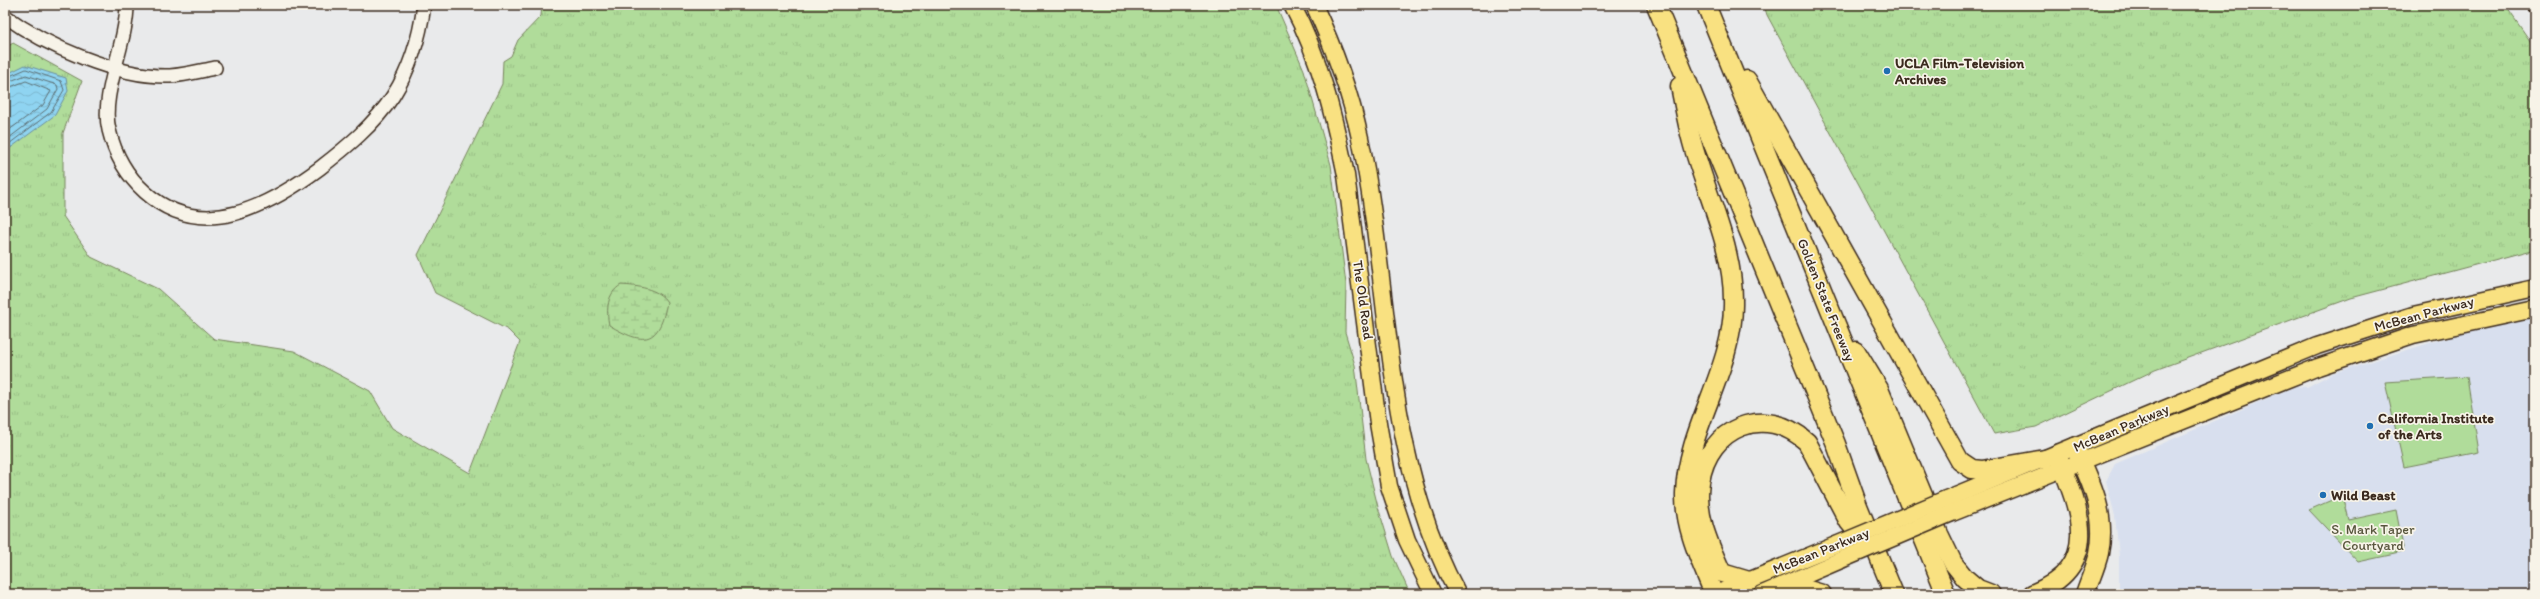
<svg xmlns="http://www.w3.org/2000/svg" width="2540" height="599" font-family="Itim,sans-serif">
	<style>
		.built { fill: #d8dfee }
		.grass { fill: url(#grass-tufts); stroke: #76835c }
		.wetland { fill: url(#wetland-marsh); stroke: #76835c }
		.park { fill: #b0dc9a; stroke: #76835c }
		.water { fill: url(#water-waves); stroke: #6d909d }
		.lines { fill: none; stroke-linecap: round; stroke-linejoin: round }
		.shore { stroke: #5d6e72; stroke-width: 1 }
		.minor-casing { stroke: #3b2a1e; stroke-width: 16 }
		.major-casing { stroke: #3b2a1e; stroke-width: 19 }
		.highway-casing { stroke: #3b2a1e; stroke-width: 21 }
		.minor { stroke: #f7f3e8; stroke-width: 13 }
		.major { stroke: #f9e181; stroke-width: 16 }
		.highway { stroke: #f9e181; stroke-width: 18 }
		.major-bridge-casing { stroke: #3b2a1e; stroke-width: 19; stroke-linecap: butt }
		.major-bridge { stroke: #f9e181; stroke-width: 16 }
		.poi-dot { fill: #1f6fb2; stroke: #f7f3e8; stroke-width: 1.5 }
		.labels { text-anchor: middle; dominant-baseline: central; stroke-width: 3.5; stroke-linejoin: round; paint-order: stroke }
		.poi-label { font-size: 14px; font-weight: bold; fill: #3b2a1e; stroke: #f7f3e8; text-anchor: start }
		.street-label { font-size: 14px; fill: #3b2a1e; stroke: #f7f3e8 }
		.park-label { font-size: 14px; fill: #58563d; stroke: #f7f3e8 }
	</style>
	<defs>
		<pattern id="grass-tufts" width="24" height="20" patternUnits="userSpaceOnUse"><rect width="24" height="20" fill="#b0dc9a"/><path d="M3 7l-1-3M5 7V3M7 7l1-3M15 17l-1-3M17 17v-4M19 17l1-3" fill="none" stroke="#98bd84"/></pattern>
		<pattern id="wetland-marsh" width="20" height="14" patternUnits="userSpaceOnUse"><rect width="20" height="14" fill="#b0dc9a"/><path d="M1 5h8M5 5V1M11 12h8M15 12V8" fill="none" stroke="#98bd84"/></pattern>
		<pattern id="water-waves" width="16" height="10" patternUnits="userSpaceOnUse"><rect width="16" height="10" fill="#8fd4f1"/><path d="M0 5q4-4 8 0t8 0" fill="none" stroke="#7cb6ce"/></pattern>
	</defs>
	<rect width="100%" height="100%" fill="#e9eaeb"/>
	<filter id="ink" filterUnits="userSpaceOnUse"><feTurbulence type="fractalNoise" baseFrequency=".025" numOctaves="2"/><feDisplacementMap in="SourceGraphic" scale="8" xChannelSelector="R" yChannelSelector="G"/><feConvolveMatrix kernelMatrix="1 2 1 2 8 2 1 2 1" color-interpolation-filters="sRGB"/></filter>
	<g filter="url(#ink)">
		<path class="built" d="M 2535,319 L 2535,594 L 2119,594 L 2119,556 L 2115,516 L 2106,481 L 2115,464 L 2296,386 L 2307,387 L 2333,373 L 2465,332 Z"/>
		<g class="grass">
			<path d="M 542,5 L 1276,5 L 1304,70 L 1331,165 L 1346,284 L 1345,332 L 1355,365 L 1366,459 L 1378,507 L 1393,556 L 1410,594 L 5,594 L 5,48 L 13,43 L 82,81 L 63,133 L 63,216 L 91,257 L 158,289 L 214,339 L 294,351 L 370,391 L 392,428 L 470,473 L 520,342 L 508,330 L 435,293 L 418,255 L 502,84 L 503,61 L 511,56 L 518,40 L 541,16 Z"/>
			<path d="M 1764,5 L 2505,5 L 2535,48 L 2535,249 L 2351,298 L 2155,370 L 2036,427 L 1994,434 L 1767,15 Z"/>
		</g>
		<path class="wetland" d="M 621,285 C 637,286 658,288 667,302 C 659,345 644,346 609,325 C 606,310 607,293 621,285 Z"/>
		<g class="park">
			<path d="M 2467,377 L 2479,452 L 2404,467 L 2385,382 Z"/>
			<path d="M 2343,495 L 2349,520 L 2396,510 L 2404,552 L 2358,562 L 2309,510 Z"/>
		</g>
		<path class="water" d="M 25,65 L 66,78 L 68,91 L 55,115 L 5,152 L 5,75 Z"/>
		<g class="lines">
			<g class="shore">
				<path d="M 5,78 L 26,69 L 61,81 L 64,90 L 51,112 L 5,147"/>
				<path d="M 5,83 L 26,75 L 57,85 L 58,89 L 47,109 L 5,141"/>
				<path d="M 5,89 L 26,81 L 51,91 L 43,105 L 5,133"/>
			</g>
			<defs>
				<g id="minor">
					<path d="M 127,5 C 127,43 100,95 109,130 C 115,155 126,175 145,192 C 202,243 269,206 320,168 C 347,147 374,125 393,96 C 410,69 420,36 424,5"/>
					<path d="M 2534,5 L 2535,6"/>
					<path d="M 5,16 C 46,46 119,78 170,76 C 185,75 200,71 215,68"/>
				</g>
				<g id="major">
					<path d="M 1292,5 C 1320,57 1334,117 1346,175 L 1378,423 L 1389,486 L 1407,540 L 1433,594"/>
					<path d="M 1314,5 C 1334,48 1350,92 1360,138 C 1392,289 1382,455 1458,594"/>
					<path d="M 1946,499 L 2317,346 L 2413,315 L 2535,288"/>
					<path d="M 1952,513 L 2318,367 L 2413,335 L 2535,309"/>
					<path d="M 1716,594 L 1836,545"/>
					<path d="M 1762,594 L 1841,560"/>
				</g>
				<g id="highway">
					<path d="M 1656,5 L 1836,444 L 1858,506 L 1894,594"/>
					<path d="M 1706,5 L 1946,594"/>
					<path d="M 1747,80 L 1960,461 L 1972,469 L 1982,470 L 2045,459"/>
					<path d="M 1680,86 C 1684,105 1687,124 1692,142 C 1706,194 1733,246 1733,300 C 1735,368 1687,426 1685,493 C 1684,528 1701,562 1714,594"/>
					<path d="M 1856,351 L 1879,389 L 1939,534 L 1953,563 L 1965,578 L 1978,589 L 1991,594"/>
					<path d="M 2075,447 C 2091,481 2107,515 2099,553 C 2096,567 2089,581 2085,594"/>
					<path d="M 1749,581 L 1722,573 C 1709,544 1695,514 1700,482 C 1708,427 1765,403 1807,442 L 1849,522 L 1868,545"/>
					<path d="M 1784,594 L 1805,589 L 1822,594"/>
					<path d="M 2032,594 C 2105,565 2079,508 2057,454"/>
				</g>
			</defs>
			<use href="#minor" class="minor-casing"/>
			<use href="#major" class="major-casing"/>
			<use href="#highway" class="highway-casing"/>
			<use href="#minor" class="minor"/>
			<use href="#major" class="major"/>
			<use href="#highway" class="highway"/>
			<defs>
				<g id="major-bridge">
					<path d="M 1836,545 L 1946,499"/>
					<path d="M 1841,560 L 1952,513"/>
				</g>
			</defs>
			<use href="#major-bridge" class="major-bridge-casing"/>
			<use href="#major-bridge" class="major-bridge"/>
		</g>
	</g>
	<g class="poi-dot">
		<circle cx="1887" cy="71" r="4"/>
		<circle cx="2370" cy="426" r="4"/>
		<circle cx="2323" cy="495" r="4"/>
	</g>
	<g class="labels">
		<g class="poi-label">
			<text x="1895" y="63">UCLA Film-Television<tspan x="1895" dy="16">Archives</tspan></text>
			<text x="2378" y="418">California Institute<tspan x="2378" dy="16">of the Arts</tspan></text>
			<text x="2331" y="495">Wild Beast</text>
		</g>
		<g class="street-label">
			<text transform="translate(1363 300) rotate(82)">The Old Road</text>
			<text transform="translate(1826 300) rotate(68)">Golden State Freeway</text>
			<text transform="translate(2424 314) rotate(-15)">McBean Parkway</text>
			<text transform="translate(2121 428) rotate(-23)">McBean Parkway</text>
			<text transform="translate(1821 551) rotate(-22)">McBean Parkway</text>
		</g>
		<g class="park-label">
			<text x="2373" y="529">S. Mark Taper<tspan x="2373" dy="16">Courtyard</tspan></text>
		</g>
	</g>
	<rect width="2540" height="599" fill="none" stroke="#f7f3e8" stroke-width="20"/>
	<rect x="10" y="10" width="2520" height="579" fill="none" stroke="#3b2a1e" stroke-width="1.5" filter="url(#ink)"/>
</svg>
